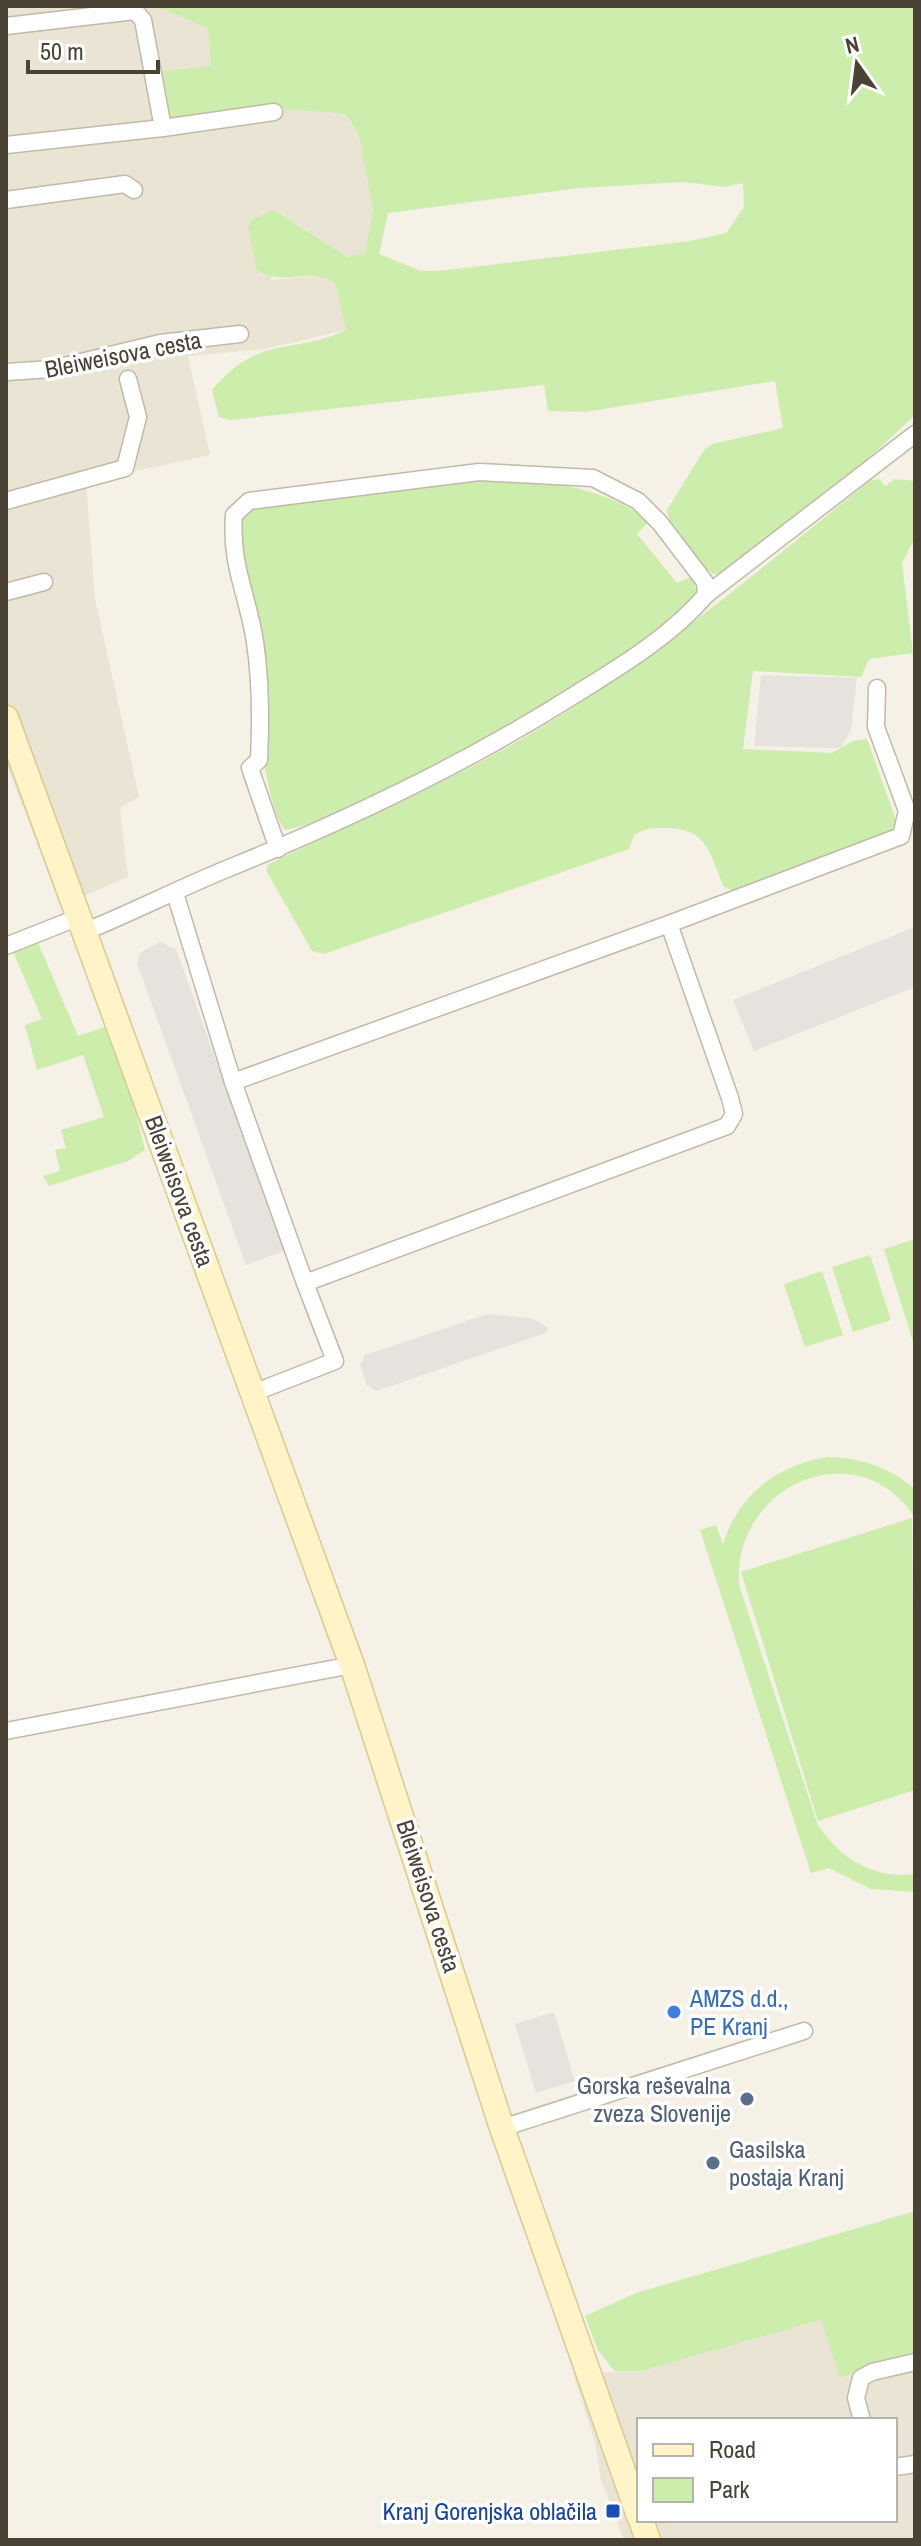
<svg xmlns="http://www.w3.org/2000/svg" width="921" height="2546" font-family="'Archivo Narrow',sans-serif">
	<style>
		.residential { fill: #e9e4d4; fill-rule: evenodd }
		.green { fill: #ccedac; fill-rule: evenodd }
		.parking { fill: #e6e3df }
		.lines { fill: none; stroke-linecap: round; stroke-linejoin: round }
		.minor-casing { stroke: #c1baa8; stroke-width: 19 }
		.secondary-casing { stroke: #d9ca92; stroke-width: 27 }
		.minor { stroke: #fff; stroke-width: 16 }
		.secondary { stroke: #fff4c7; stroke-width: 24 }
		.shop-dot { fill: #3f7fe0; stroke: #fff; stroke-width: 3 }
		.service-dot { fill: #5c6f8a; stroke: #fff; stroke-width: 3 }
		.transit-dot { fill: #1a4fb4; stroke: #fff; stroke-width: 3 }
		.labels { text-anchor: middle; dominant-baseline: central; stroke-width: 7; stroke-linejoin: round; paint-order: stroke }
		.street-label { font-size: 24px; fill: #494235; stroke: #fff }
		.shop-label { font-size: 24px; fill: #366cbe; stroke: #fff; text-anchor: start }
		.service-label { font-size: 24px; fill: #4e5e75; stroke: #fff; text-anchor: end }
		.transit-label { font-size: 24px; fill: #164399; stroke: #fff; text-anchor: end }
	</style>
	<rect width="100%" height="100%" fill="#f5f1e7"/>
	<g class="residential">
		<path d="M 6,6 L 146,6 L 166,10 L 208,27 L 211,66 L 266,108 L 306,108 L 345,116 L 358,132 L 373,210 L 365,253 L 347,257 L 274,210 L 271,280 L 325,276 L 335,283 L 346,330 L 264,349 L 188,356 L 210,455 L 86,482 L 95,599 L 139,797 L 120,808 L 128,877 L 61,906 L 6,763 Z"/>
		<path d="M 822,2320 L 870,2367 L 915,2357 L 915,2540 L 624,2540 L 601,2480 L 595,2442 L 573,2373 L 642,2371 ZM 639,2420 L 895,2420 L 895,2520 L 639,2520 Z"/>
	</g>
	<g class="green">
		<path d="M 146,6 L 915,6 L 915,415 L 856,470 L 724,574 L 713,574 C 693,557 671,536 667,510 L 704,450 L 712,444 L 783,428 L 775,381 L 585,412 L 548,411 L 544,385 L 231,420 L 219,417 L 212,390 C 260,333 291,356 346,330 L 335,283 C 311,267 281,287 257,270 L 248,228 L 252,220 L 274,210 L 347,257 L 365,253 L 373,210 L 358,132 L 345,115 C 283,103 229,114 167,123 L 158,72 L 211,66 L 208,28 L 166,10 ZM 684,182 L 725,187 L 743,183 L 744,207 L 726,233 L 690,241 L 439,271 L 421,271 L 379,254 L 388,213 L 579,188 Z"/>
		<path d="M 481,479 C 540,480 599,484 649,521 L 637,534 L 677,583 L 691,577 L 698,592 C 656,657 364,816 285,830 C 256,797 244,572 238,516 L 250,507 Z"/>
		<path d="M 879,479 L 885,486 L 895,479 L 915,481 L 915,538 L 902,563 L 913,653 L 869,659 L 861,677 L 753,671 L 743,749 L 832,753 L 853,741 L 867,739 L 896,820 L 891,832 L 735,891 L 724,887 C 710,856 709,830 670,828 C 655,828 647,827 634,835 L 629,849 L 324,954 L 312,951 L 266,870 L 269,864 C 342,828 417,796 488,758 C 626,684 749,578 871,480 Z"/>
		<path d="M 36,938 L 78,1036 L 105,1027 L 132,1097 L 145,1150 L 128,1161 L 49,1186 L 43,1176 L 60,1171 L 55,1150 L 66,1148 L 61,1130 L 104,1117 L 83,1055 L 37,1070 L 25,1025 L 42,1019 L 12,949 Z"/>
		<path d="M 915,1239 L 915,1348 L 884,1249 Z"/>
		<path d="M 870,1255 L 891,1320 L 853,1332 L 832,1267 Z"/>
		<path d="M 822,1271 L 843,1335 L 805,1347 L 784,1284 Z"/>
		<path d="M 828,1457 C 862,1458 888,1467 915,1489 L 915,1518 C 858,1429 732,1485 739,1585 L 817,1823 C 838,1857 873,1880 915,1874 L 915,1892 L 871,1889 L 829,1868 L 811,1873 L 700,1530 L 716,1525 L 723,1544 C 739,1494 777,1465 828,1457 Z"/>
		<path d="M 912,1518 L 915,1790 L 818,1821 L 741,1572 Z"/>
		<path d="M 915,2211 L 915,2357 L 840,2377 L 821,2320 L 642,2371 L 614,2371 L 598,2350 L 585,2316 L 636,2293 Z"/>
	</g>
	<g class="parking">
		<path d="M 761,675 L 857,678 L 851,730 L 841,748 L 754,746 Z"/>
		<path d="M 915,927 L 915,987 L 754,1051 L 733,1000 Z"/>
		<path d="M 160,942 L 176,949 L 284,1251 L 246,1265 L 137,963 L 141,952 Z"/>
		<path d="M 487,1314 L 531,1318 L 549,1328 L 546,1333 L 376,1391 L 367,1386 L 360,1365 L 365,1355 Z"/>
		<path d="M 554,2012 L 575,2081 L 536,2093 L 515,2024 Z"/>
	</g>
	<g class="lines">
		<defs>
			<g id="minor">
				<path d="M 6,26 L 135,11 L 143,20 L 163,128"/>
				<path d="M 6,145 L 163,128 L 274,112"/>
				<path d="M 6,200 L 125,184 L 134,190"/>
				<path d="M 6,372 L 52,369 L 160,343 L 240,334"/>
				<path d="M 6,501 L 125,468 L 138,417 L 128,379"/>
				<path d="M 6,592 L 44,582"/>
				<path d="M 706,595 L 915,434"/>
				<path d="M 175,893 L 233,1082 L 305,1283 L 727,1126 L 734,1114 L 730,1098 L 669,924 L 901,836 L 907,811 L 876,727 L 877,688"/>
				<path d="M 84,932 C 133,912 180,888 229,868 C 350,819 466,764 576,694 C 621,666 671,636 706,595 L 705,582 L 660,523 L 638,501 L 593,478 L 479,472 L 249,501 L 234,515 C 230,566 248,595 255,642 C 261,682 261,720 259,760 L 250,768 L 278,849"/>
				<path d="M 6,946 L 79,917"/>
				<path d="M 233,1082 L 669,924"/>
				<path d="M 253,1393 L 335,1361 L 305,1283"/>
				<path d="M 6,1731 L 352,1665"/>
				<path d="M 502,2128 L 804,2031"/>
				<path d="M 862,2420 L 856,2398 L 861,2378 L 872,2372 L 915,2362"/>
				<path d="M 895,2467 L 915,2464"/>
			</g>
			<g id="secondary">
				<path d="M 6,718 L 352,1665 L 502,2128 L 639,2516"/>
				<path d="M 641,2520 L 648,2540"/>
			</g>
		</defs>
		<use href="#minor" class="minor-casing"/>
		<use href="#secondary" class="secondary-casing"/>
		<use href="#minor" class="minor"/>
		<use href="#secondary" class="secondary"/>
	</g>
	<circle class="shop-dot" cx="674" cy="2012" r="8"/>
	<g class="service-dot">
		<circle cx="747" cy="2099" r="8"/>
		<circle cx="713" cy="2163" r="8"/>
	</g>
	<rect class="transit-dot" x="605" y="2503" width="16" height="16" rx="4"/>
	<g class="labels">
		<g class="street-label">
			<text transform="translate(123 354) rotate(-11)">Bleiweisova cesta</text>
			<text transform="translate(180 1191) rotate(70)">Bleiweisova cesta</text>
			<text transform="translate(429 1896) rotate(72)">Bleiweisova cesta</text>
		</g>
		<g class="shop-label">
			<text x="690" y="1998">AMZS d.d.,<tspan x="690" dy="28">PE Kranj</tspan></text>
		</g>
		<g class="service-label">
			<text x="731" y="2085">Gorska reševalna<tspan x="731" dy="28">zveza Slovenije</tspan></text>
			<text x="729" y="2149" text-anchor="start">Gasilska<tspan x="729" dy="28">postaja Kranj</tspan></text>
		</g>
		<g class="transit-label">
			<text x="597" y="2511">Kranj Gorenjska oblačila</text>
		</g>
	</g>
	<rect width="921" height="2546" fill="none" stroke="#494235" stroke-width="16"/>
	<rect x="637" y="2418" width="260" height="104" fill="#ffffff" stroke="#b6b3ae" stroke-width="2"/>
	<rect x="653" y="2444" width="40" height="12" fill="#fff4c7" stroke="#b6b3ae" stroke-width="2"/>
	<text x="709" y="2458" font-size="24" fill="#494235">Road</text>
	<rect x="653" y="2478" width="40" height="24" fill="#ccedac" stroke="#b6b3ae" stroke-width="2"/>
	<text x="709" y="2498" font-size="24" fill="#494235">Park</text>
	<g transform="translate(857 64) rotate(346)" stroke="#ffffff" stroke-width="6" paint-order="stroke">
	<path d="M0-6L14 30L0 20L-14 30Z" fill="#494235"/>
	<text y="-12" font-size="22" font-weight="bold" text-anchor="middle" fill="#494235">N</text>
	</g>
	<path d="M28 60v12h130v-12" fill="none" stroke="#494235" stroke-width="4"/>
	<text x="40" y="60" font-size="24" fill="#494235" stroke="#ffffff" stroke-width="6" paint-order="stroke">50 m</text>
</svg>
